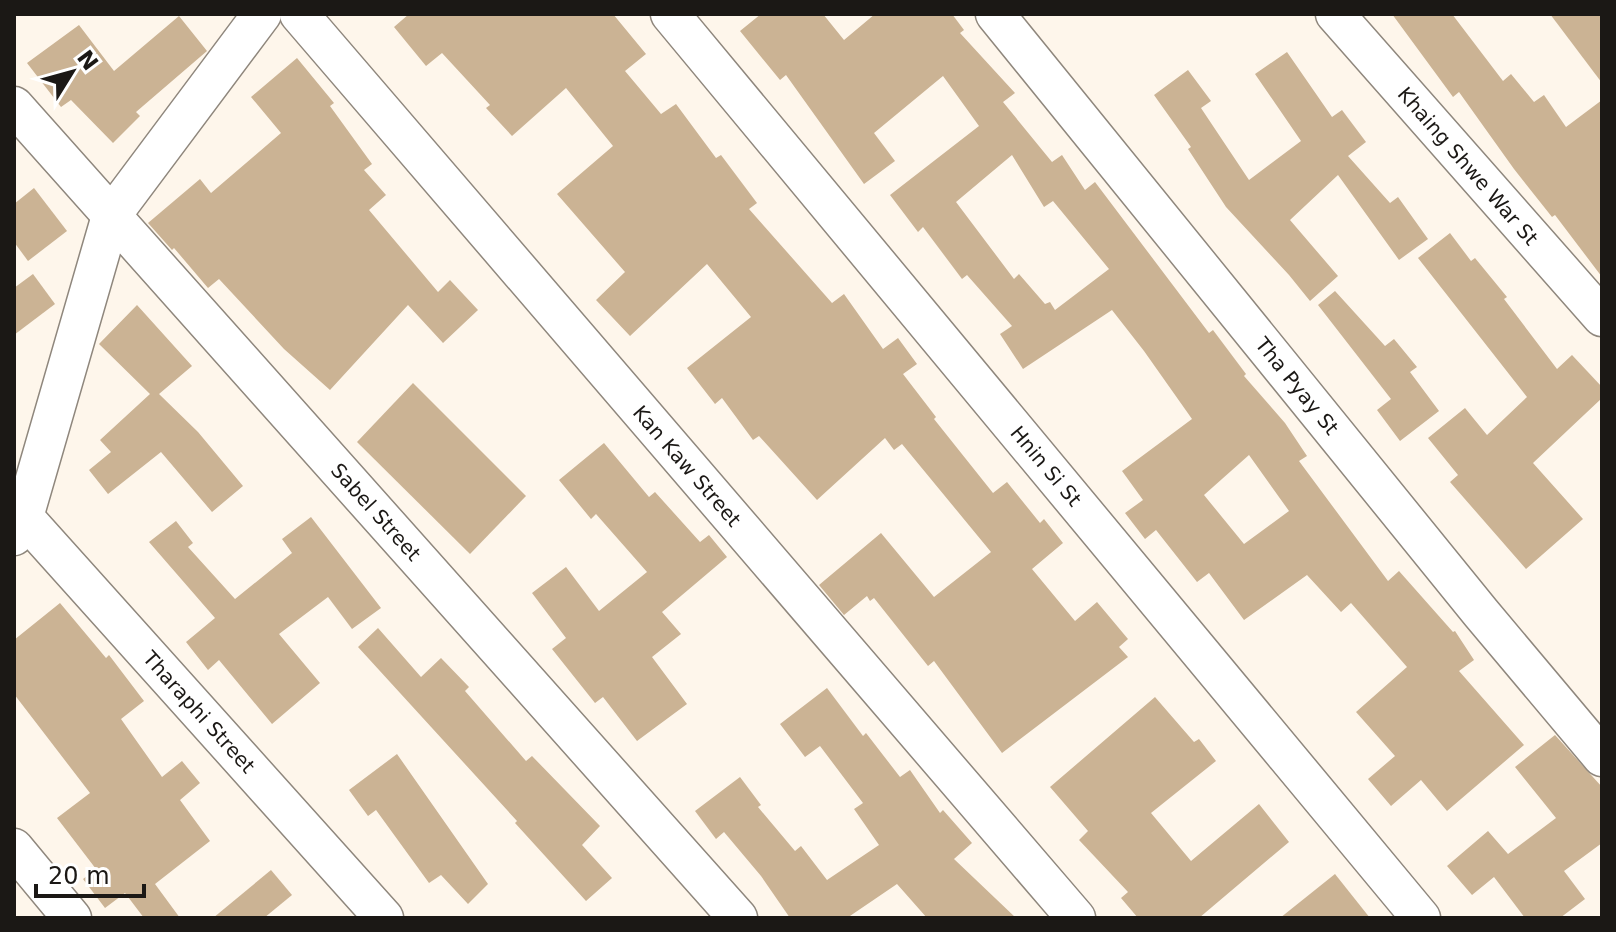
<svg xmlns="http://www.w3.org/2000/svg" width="1616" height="932" font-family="'DejaVu Sans',sans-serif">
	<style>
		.building { fill: #cbb394; fill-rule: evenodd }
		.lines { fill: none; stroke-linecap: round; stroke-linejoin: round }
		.street-casing { stroke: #8f877d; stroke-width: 41 }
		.street { stroke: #fff; stroke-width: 38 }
		.labels { text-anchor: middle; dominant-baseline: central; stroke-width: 6; stroke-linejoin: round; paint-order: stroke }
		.street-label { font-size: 20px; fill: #1b1815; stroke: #fff }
	</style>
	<rect width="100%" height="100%" fill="#fef6eb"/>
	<g class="building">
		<path d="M 409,14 L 613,14 L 646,54 L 625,71 L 661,114 L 676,104 L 716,158 L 721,155 L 757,203 L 749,209 L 832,303 L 844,294 L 883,349 L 898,338 L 917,364 L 903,374 L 936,417 L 934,419 L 993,493 L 1007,482 L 1040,523 L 1044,519 L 1063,543 L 1032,569 L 1075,621 L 1097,602 L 1128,639 L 1119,647 L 1128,657 L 1002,753 L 934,661 L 928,666 L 874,598 L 870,601 L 867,596 L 844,615 L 819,585 L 881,533 L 934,597 L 991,552 L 902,444 L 894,450 L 885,438 L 817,500 L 759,436 L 753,440 L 722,398 L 715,404 L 687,368 L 751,317 L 707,264 L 630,336 L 596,300 L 625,272 L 557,194 L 613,146 L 566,88 L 512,136 L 486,108 L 490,105 L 442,53 L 426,66 L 394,27 Z"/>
		<path d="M 761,14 L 823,14 L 844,40 L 875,14 L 952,14 L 964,30 L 960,33 L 1015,93 L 1003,102 L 1052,162 L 1062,155 L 1085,190 L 1095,182 L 1209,333 L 1213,330 L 1246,374 L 1244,376 L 1285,423 L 1307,456 L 1299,461 L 1388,581 L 1399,571 L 1453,632 L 1455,631 L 1474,660 L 1459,671 L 1524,745 L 1447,811 L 1421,780 L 1391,806 L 1368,779 L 1395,756 L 1356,712 L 1407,667 L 1351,603 L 1341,612 L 1307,575 L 1244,620 L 1209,573 L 1197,582 L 1156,530 L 1145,539 L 1125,513 L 1143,500 L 1122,471 L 1192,419 L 1144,351 L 1112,310 L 1023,369 L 1000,334 L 1012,326 L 967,275 L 962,279 L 923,227 L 918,232 L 890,195 L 979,126 L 943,76 L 874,133 L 895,161 L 864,184 L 786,75 L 780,80 L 740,31 ZM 1012,155 L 1044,207 L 1053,201 L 1109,269 L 1055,310 L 1050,302 L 1045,304 L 1019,274 L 1014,279 L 956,202 ZM 1249,455 L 1289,511 L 1244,544 L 1204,495 Z"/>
		<path d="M 1392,14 L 1452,14 L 1503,81 L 1511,74 L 1534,102 L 1544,95 L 1566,127 L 1602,100 L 1602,277 L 1555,215 L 1552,217 L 1514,169 L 1459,92 L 1453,97 Z"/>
		<path d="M 1550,14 L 1602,14 L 1602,83 Z"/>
		<path d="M 179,16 L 207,51 L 136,112 L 140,116 L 113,143 L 71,100 L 61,107 L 27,63 L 79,25 L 114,71 Z"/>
		<path d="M 1287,52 L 1332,117 L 1342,110 L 1366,142 L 1348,156 L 1390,203 L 1398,197 L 1428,239 L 1399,260 L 1338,175 L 1290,220 L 1338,276 L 1310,301 L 1289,275 L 1226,207 L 1188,149 L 1191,147 L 1154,95 L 1188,70 L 1211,101 L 1201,108 L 1249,180 L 1301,141 L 1255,74 Z"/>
		<path d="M 297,58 L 334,103 L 330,106 L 372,164 L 364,170 L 386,195 L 369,210 L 438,292 L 450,280 L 478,310 L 443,343 L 408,305 L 330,390 L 284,349 L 219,279 L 208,288 L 174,248 L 172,250 L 148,223 L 200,179 L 211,193 L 281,133 L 251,97 Z"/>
		<path d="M 34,188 L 67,231 L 28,261 L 14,242 L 14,204 Z"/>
		<path d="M 1450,233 L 1471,261 L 1475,258 L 1507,297 L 1504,299 L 1557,369 L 1572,355 L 1602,387 L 1602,398 L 1533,463 L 1583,519 L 1526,569 L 1450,482 L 1458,475 L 1428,438 L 1465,408 L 1487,435 L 1527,397 L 1418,258 Z"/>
		<path d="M 33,274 L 55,304 L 14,335 L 14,288 Z"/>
		<path d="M 1335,291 L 1385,346 L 1394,339 L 1417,367 L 1410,372 L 1439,411 L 1400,441 L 1377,410 L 1391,399 L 1318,305 Z"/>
		<path d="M 137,305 L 192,366 L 159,394 L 198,432 L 243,486 L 212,512 L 161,452 L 108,494 L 89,470 L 111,452 L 100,440 L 150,394 L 99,344 Z"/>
		<path d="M 413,383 L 526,496 L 470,554 L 357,442 Z"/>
		<path d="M 604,443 L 649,497 L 655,492 L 700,542 L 709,535 L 727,557 L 662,612 L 681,634 L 652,657 L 687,704 L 637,741 L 603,697 L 595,703 L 552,649 L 566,638 L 532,593 L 566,567 L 599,611 L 647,572 L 596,514 L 591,519 L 559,480 Z"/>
		<path d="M 311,517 L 381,608 L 352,629 L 328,597 L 279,634 L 320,683 L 272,724 L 219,660 L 208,670 L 186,642 L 215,618 L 149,542 L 176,521 L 193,543 L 188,547 L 235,599 L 292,553 L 282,539 Z"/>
		<path d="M 60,603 L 106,658 L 109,655 L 144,701 L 121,719 L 162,777 L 182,761 L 200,783 L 180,800 L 210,841 L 155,884 L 180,918 L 144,918 L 125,893 L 105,908 L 83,879 L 96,869 L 57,818 L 90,793 L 14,694 L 14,640 Z"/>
		<path d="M 378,628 L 421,677 L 441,658 L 469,687 L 465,691 L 526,761 L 532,756 L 600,826 L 582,845 L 612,878 L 586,901 L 515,823 L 517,821 L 358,647 Z"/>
		<path d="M 827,688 L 863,736 L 866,733 L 900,777 L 910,770 L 940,813 L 943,810 L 972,843 L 954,859 L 1016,918 L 927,918 L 897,884 L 847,918 L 790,918 L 761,876 L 724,832 L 716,839 L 695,811 L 740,777 L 761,805 L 758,807 L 795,851 L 801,846 L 827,880 L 879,845 L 854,809 L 863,803 L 820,746 L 805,757 L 780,724 Z"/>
		<path d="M 1155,697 L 1194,742 L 1199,739 L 1216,761 L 1151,813 L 1191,861 L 1259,804 L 1289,842 L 1199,918 L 1138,918 L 1121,898 L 1128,892 L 1079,840 L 1088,831 L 1050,787 Z"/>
		<path d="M 1555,735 L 1602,787 L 1602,843 L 1564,871 L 1585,899 L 1560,918 L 1525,918 L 1494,877 L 1472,895 L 1447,866 L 1488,831 L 1508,854 L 1556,818 L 1515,767 Z"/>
		<path d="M 397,754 L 488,884 L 468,904 L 441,875 L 429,883 L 376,810 L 368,816 L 349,790 Z"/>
		<path d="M 271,870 L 292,895 L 264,918 L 213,918 Z"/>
		<path d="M 1335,874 L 1370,918 L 1280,918 Z"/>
	</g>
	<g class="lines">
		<defs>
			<g id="street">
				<path d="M 299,14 L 1076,918"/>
				<path d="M 670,14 L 1421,918"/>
				<path d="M 995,14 L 1481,613 L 1602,757"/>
				<path d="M 1335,14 L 1602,317"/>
				<path d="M 14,106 L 738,918"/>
				<path d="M 14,506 L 384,918"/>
				<path d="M 14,536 L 24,517 L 111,216 L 262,14"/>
				<path d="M 14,848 L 72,918"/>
			</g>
		</defs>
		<use href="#street" class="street-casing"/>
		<use href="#street" class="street"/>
	</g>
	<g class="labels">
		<g class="street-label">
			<text transform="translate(1468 166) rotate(49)">Khaing Shwe War St</text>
			<text transform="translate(1297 386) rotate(51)">Tha Pyay St</text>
			<text transform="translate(687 466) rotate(49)">Kan Kaw Street</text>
			<text transform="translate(1046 466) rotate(50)">Hnin Si St</text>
			<text transform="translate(376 512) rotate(48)">Sabel Street</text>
			<text transform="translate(199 712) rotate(48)">Tharaphi Street</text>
		</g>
	</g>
	<rect width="1616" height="932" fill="none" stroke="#1b1815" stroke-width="32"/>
	<g transform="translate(72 72) rotate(53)" stroke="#ffffff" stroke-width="6" paint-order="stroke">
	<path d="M0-6L14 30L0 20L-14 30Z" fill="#1b1815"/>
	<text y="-12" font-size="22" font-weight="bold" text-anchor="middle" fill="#1b1815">N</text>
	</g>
	<path d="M36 884v12h108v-12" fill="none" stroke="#1b1815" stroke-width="4"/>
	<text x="48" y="884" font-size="24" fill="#1b1815" stroke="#ffffff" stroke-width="6" paint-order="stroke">20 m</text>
</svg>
